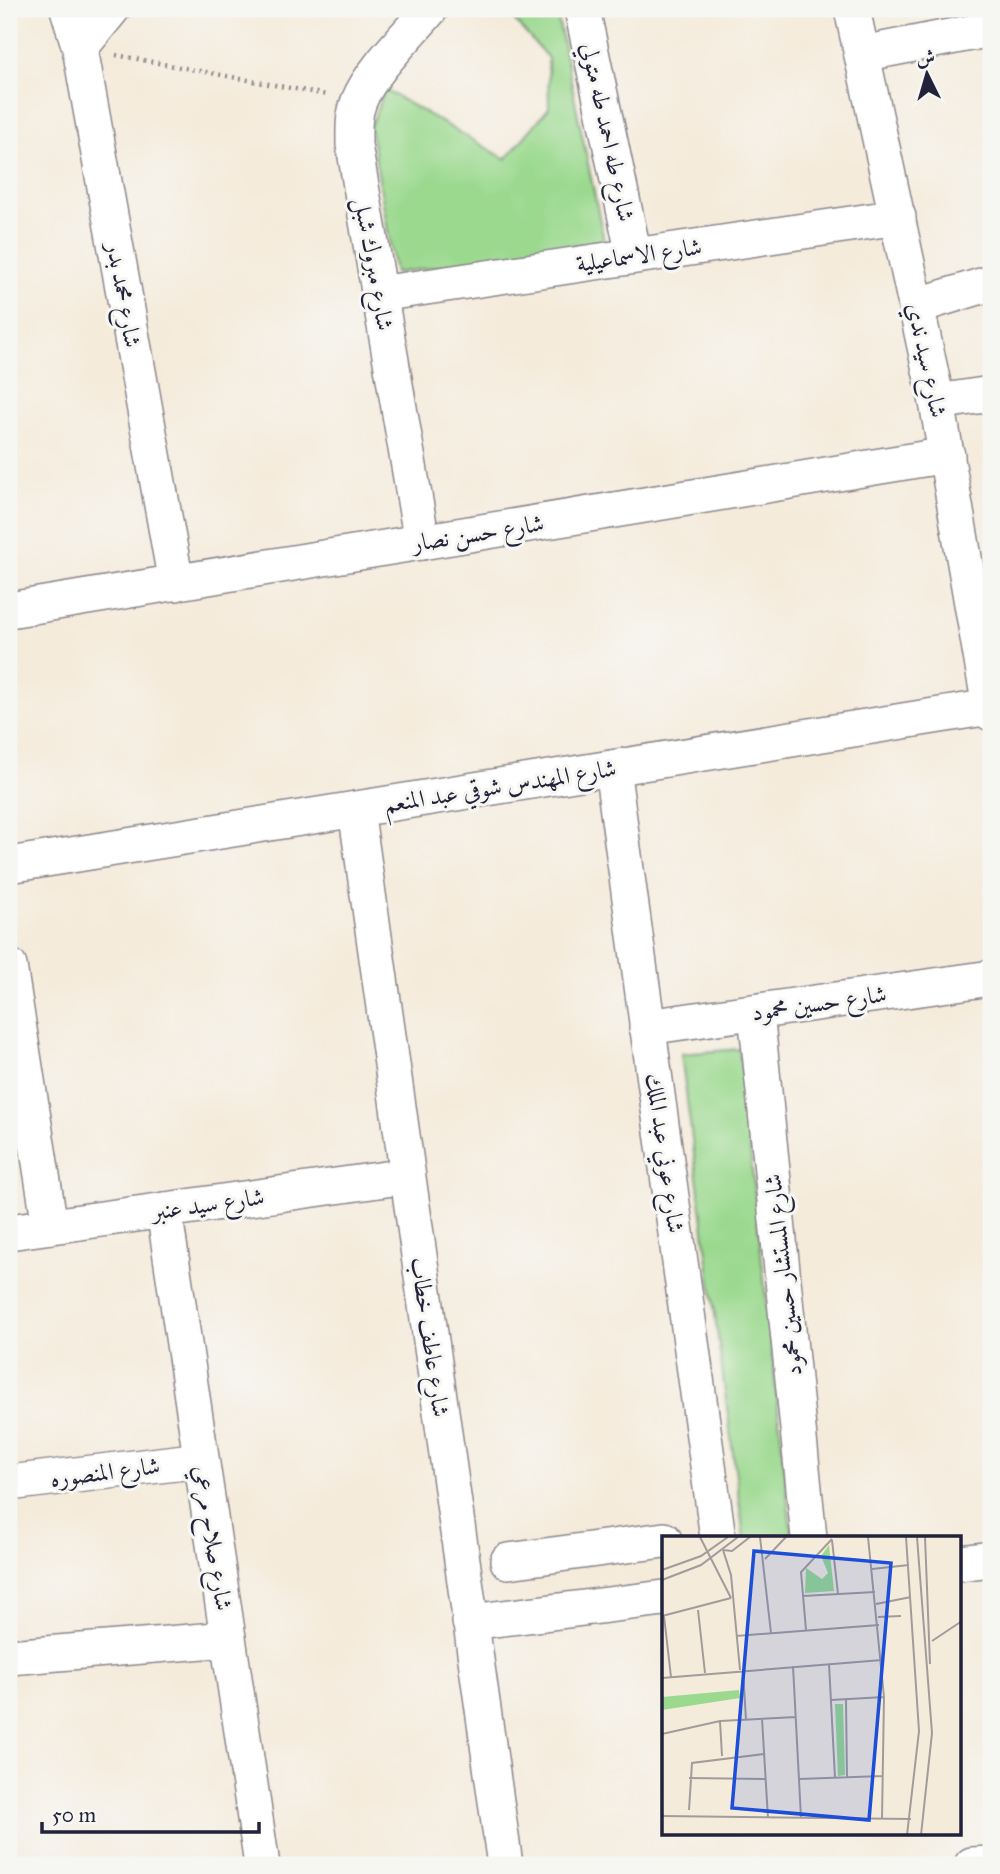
<svg xmlns="http://www.w3.org/2000/svg" width="1000" height="1874" font-family="'IM FELL Great Primer',Amiri,serif">
	<style>
		.green { fill: #9bd98f; stroke: #5e7e65; stroke-width: 2 }
		.lines { fill: none; stroke-linecap: round; stroke-linejoin: round }
		.minor-casing { stroke: #8c868b; stroke-width: 38 }
		.path { stroke: #8c868b; stroke-width: 4.5; stroke-dasharray: 2 5; stroke-linecap: butt }
		.minor { stroke: #fff; stroke-width: 35 }
		.labels { text-anchor: middle; dominant-baseline: central; stroke-width: 6; stroke-linejoin: round; paint-order: stroke }
		.street-label { font-size: 24px; fill: #22223b; stroke: #f6f6f2 }
		.inset-road { fill: none; stroke: #a19b9b; stroke-width: 2 }
		.view { fill: #1d4ed8; fill-opacity: 0.15; stroke: #1d4ed8; stroke-width: 3.5 }
		.inset-edge { fill: none; stroke: #22223b; stroke-width: 3.5 }
	</style>
	<rect width="100%" height="100%" fill="#f6f6f2"/>
	<filter id="ink" filterUnits="userSpaceOnUse"><feTurbulence type="fractalNoise" baseFrequency=".0143" numOctaves="2"/><feDisplacementMap in="SourceGraphic" scale="14" xChannelSelector="R" yChannelSelector="G"/><feConvolveMatrix kernelMatrix="1 2 1 2 8 2 1 2 1" color-interpolation-filters="sRGB"/></filter>
	<filter id="wash" filterUnits="userSpaceOnUse"><feTurbulence type="fractalNoise" baseFrequency=".00686" numOctaves="4" result="noise"/><feDisplacementMap in="SourceGraphic" scale="28" xChannelSelector="R" yChannelSelector="G"/><feGaussianBlur stdDeviation="1.57" result="paint"/><feColorMatrix in="noise" values="0 0 0 0 0 0 0 0 0 0 0 0 0 0 0 0 0 1.4 0 .05"/><feComposite in="paint" operator="in"/></filter>
	<g filter="url(#wash)">
		<rect width="100%" height="100%" fill="#f5ebdb"/>
		<g class="green">
			<path d="M 504,9 L 556,9 L 604,241 L 395,273 L 370,127 L 385,90 L 506,159 L 549,108 L 548,58 Z"/>
			<path d="M 739,1049 L 792,1538 L 744,1538 L 681,1054 Z"/>
		</g>
	</g>
	<g filter="url(#ink)">
		<g class="lines">
			<defs>
				<g id="minor">
					<path d="M 68,9 L 80,48 L 176,583"/>
					<path d="M 582,9 L 634,256"/>
					<path d="M 852,9 L 937,402 L 991,713"/>
					<path d="M 80,48 L 112,9"/>
					<path d="M 862,54 L 991,29"/>
					<path d="M 379,294 L 898,217"/>
					<path d="M 916,306 L 991,283"/>
					<path d="M 937,402 L 991,394"/>
					<path d="M 422,542 L 354,145 C 354,130 353,116 359,101 C 370,72 410,33 430,9"/>
					<path d="M 9,610 L 947,455"/>
					<path d="M 612,768 L 718,1538"/>
					<path d="M 356,809 L 505,1865"/>
					<path d="M 9,865 L 990,707"/>
					<path d="M 9,966 L 50,1226"/>
					<path d="M 756,1012 L 809,1538"/>
					<path d="M 647,1027 L 991,978"/>
					<path d="M 164,1210 L 262,1865"/>
					<path d="M 9,1232 L 407,1176"/>
					<path d="M 9,1483 L 201,1460"/>
					<path d="M 508,1561 L 664,1540"/>
					<path d="M 960,1563 L 991,1559"/>
					<path d="M 470,1622 L 664,1598"/>
					<path d="M 9,1657 L 228,1639"/>
					<path d="M 972,1865 L 991,1864"/>
				</g>
			</defs>
			<use href="#minor" class="minor-casing"/>
			<path class="path" d="M 116,55 L 327,95"/>
			<use href="#minor" class="minor"/>
		</g>
	</g>
	<g class="labels">
		<g class="street-label">
			<text transform="translate(608 132) rotate(78)">شارع طه احمد طه متولي</text>
			<text transform="translate(639 255) rotate(-8)">شارع الاسماعيلية</text>
			<text transform="translate(374 264) rotate(80)">شارع مبروك شبل</text>
			<text transform="translate(124 295) rotate(80)">شارع محمد بدر</text>
			<text transform="translate(927 360) rotate(78)">شارع سيد ندي</text>
			<text transform="translate(478 533) rotate(-9)">شارع حسن نصار</text>
			<text transform="translate(500 786) rotate(-9)">شارع المهندس شوقي عبد المنعم</text>
			<text transform="translate(819 1003) rotate(-8)">شارع حسين محمود</text>
			<text transform="translate(665 1153) rotate(82)">شارع عوني عبد الملك</text>
			<text transform="translate(208 1204) rotate(-8)">شارع سيد عنبر</text>
			<text transform="translate(783 1275) rotate(-96)">شارع المستشار حسين محمود</text>
			<text transform="translate(430 1337) rotate(82)">شارع عاطف خطاب</text>
			<text transform="translate(105 1472) rotate(-7)">شارع المنصوره</text>
			<text transform="translate(213 1538) rotate(81)">شارع صلاح مرعي</text>
		</g>
	</g>
	<g transform="translate(662 1536)">
		<rect width="299" height="299" fill="#f5ebdb"/>
		<path d="M 167,9 L 172,55 L 143,57 L 144,32 L 160,43 L 166,37 L 159,20 ZM 77,154 L 78,162 L 0,174 L 0,161 ZM 173,168 L 181,168 L 183,239 L 176,240 Z" fill="#9bd98f"/>
		<path class="inset-road" d="M 38,1 L 69,62M 98,1 L 109,97M 206,1 L 222,161 L 220,283M 244,1 L 257,195 L 245,299M 255,1 L 270,197 L 259,299M 263,1 L 268,128M 170,4 L 176,58M 61,14 L 69,39 L 78,134M 61,14 L 70,15 L 88,1M 103,23 L 124,1M 210,33 L 247,29M 0,34 L 39,20 L 66,1M 0,44 L 39,29 L 76,1M 141,60 L 213,56M 214,68 L 249,61M 36,74 L 43,137M 0,80 L 69,62M 2,80 L 9,141M 216,81 L 239,80M 144,94 L 139,36 L 170,3M 74,100 L 217,89M 270,105 L 300,85M 167,128 L 173,242M 131,130 L 139,282M 81,134 L 84,184M 0,142 L 220,124M 184,163 L 185,242M 169,164 L 222,161M 100,183 L 106,282M 58,185 L 60,220M 0,198 L 58,185 L 134,181M 27,242 L 104,243M 137,243 L 220,240M 27,274 L 30,227 L 102,218M 0,280 L 249,283"/>
		<path class="view" d="M 92,15 L 229,27 L 207,284 L 70,272 Z"/>
		<rect width="299" height="299" class="inset-edge"/>
	</g>
	<rect width="1000" height="1874" fill="none" stroke="#f6f6f2" stroke-width="35"/>
	<g transform="translate(927 74) rotate(355)" stroke="#f6f6f2" stroke-width="5" paint-order="stroke">
	<path d="M0-5L12 26L0 18L-12 26Z" fill="#22223b"/>
	<text y="-10" font-size="19" font-weight="bold" text-anchor="middle" fill="#22223b">ش</text>
	</g>
	<path d="M42 1822v10h217v-10" fill="none" stroke="#22223b" stroke-width="3.5"/>
	<text x="52" y="1822" font-size="21" fill="#22223b" stroke="#f6f6f2" stroke-width="5" paint-order="stroke">50 m</text>
</svg>
